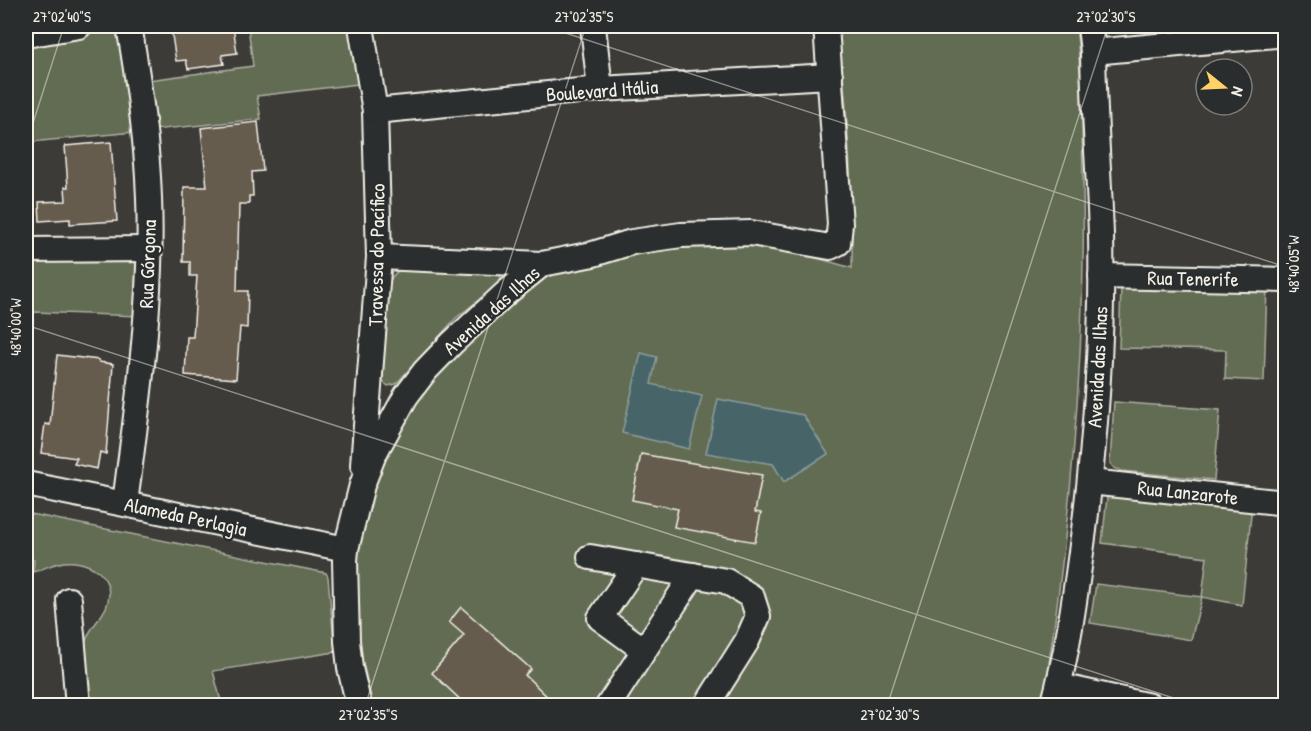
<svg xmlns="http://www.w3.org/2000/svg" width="1311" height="731" font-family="'Patrick Hand',sans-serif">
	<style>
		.green { fill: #626c53; stroke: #abae9e; stroke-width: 1.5 }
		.water { fill: #476569; stroke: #8c9d9c; stroke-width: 1.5 }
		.building { fill: #665b4e; stroke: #f4f1e8; stroke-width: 1.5 }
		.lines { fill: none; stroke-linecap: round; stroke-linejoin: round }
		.street-casing { stroke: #f4f1e8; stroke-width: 28 }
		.street { stroke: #2a2d2e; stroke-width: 24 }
		.ticks { fill: none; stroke: #f4f1e8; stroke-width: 1.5; stroke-opacity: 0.45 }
		.labels { text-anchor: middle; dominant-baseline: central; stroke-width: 4.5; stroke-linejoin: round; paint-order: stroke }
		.street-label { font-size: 20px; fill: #f4f1e8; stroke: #2a2d2e }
		.neatline { fill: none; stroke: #f4f1e8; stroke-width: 2 }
		.ticks-label { font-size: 15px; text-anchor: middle; fill: #f4f1e8 }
	</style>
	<rect width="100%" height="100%" fill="#3c3b38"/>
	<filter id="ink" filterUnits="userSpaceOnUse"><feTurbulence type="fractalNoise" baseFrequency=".0167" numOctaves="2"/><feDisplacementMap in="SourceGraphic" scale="12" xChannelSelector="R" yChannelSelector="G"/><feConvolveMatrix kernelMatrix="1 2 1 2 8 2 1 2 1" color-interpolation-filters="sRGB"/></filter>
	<g filter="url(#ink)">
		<g class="green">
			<path d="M 248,26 L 353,26 L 358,84 L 257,96 L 261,119 L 153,130 L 149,80 L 253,66 Z"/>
			<path d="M 838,26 L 1076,26 C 1082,76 1082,128 1083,179 C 1086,351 1071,520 1045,690 L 1039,705 L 373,706 L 361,655 L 355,590 L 356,556 L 361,523 L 382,458 L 416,398 L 461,345 L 539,280 L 565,268 L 639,249 L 710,243 L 775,246 L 852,268 C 853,187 847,106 838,26 Z"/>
			<path d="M 110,28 L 116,31 L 122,52 L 134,132 L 31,142 L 26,105 L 26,45 Z"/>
			<path d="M 26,260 L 133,260 L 141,264 L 139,316 L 34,312 L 26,399 Z"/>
			<path d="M 403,268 L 497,272 L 501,277 L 499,284 L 456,318 L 396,384 L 388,386 L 383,382 C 383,354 381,307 390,281 C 392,275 397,272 403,268 Z"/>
			<path d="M 1125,283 L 1267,285 L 1264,381 L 1225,379 L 1226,350 L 1119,348 L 1121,289 Z"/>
			<path d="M 1114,402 L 1220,410 L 1214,480 L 1122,471 L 1114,468 L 1110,463 Z"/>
			<path d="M 1113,490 L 1252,505 L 1242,605 L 1202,597 L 1191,640 L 1090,623 L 1096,584 L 1202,597 L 1207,557 L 1102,543 L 1107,497 Z"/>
			<path d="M 26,513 L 326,573 L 328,577 L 335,652 L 213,671 L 222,705 L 92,705 C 89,685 83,661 86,641 C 89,628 103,617 107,605 C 117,575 86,557 59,563 C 50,565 41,570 33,572 L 34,560 L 26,558 Z"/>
		</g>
		<g class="water">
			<path d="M 641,353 L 657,357 L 651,384 L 702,396 L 689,449 L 622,433 Z"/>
			<path d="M 718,399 L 803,415 L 828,454 L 784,482 L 773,464 L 706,453 Z"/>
		</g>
		<g class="building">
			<path d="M 192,26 L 233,26 L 237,53 L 222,55 L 224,64 L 188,69 L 186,60 L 176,61 L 171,29 Z"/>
			<path d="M 258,122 L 263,171 L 252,172 L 253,196 L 249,196 L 249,204 L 239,204 L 237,291 L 248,291 L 247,328 L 240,327 L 236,379 L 185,375 L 187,337 L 193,337 L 197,276 L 190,276 L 190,262 L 183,262 L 184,187 L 207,187 L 201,128 Z"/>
			<path d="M 111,142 L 117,221 L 70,224 L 70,219 L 40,221 L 39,202 L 66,201 L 65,187 L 68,187 L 65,146 Z"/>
			<path d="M 57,355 L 99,360 L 99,362 L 113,364 L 106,454 L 100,452 L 97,469 L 74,464 L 77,458 L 41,453 L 45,424 L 50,425 Z"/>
			<path d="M 641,454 L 762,475 L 755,512 L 761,513 L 755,542 L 674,527 L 678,509 L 632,500 Z"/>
			<path d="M 461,607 L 531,669 L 525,675 L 556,705 L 466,705 L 432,673 L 464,635 L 449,622 Z"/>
		</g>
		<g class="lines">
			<defs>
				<g id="street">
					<path d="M 361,26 L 375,111 L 379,257 L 363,465"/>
					<path d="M 593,26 L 600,89"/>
					<path d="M 26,35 L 79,26"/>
					<path d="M 1093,52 L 1286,34"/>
					<path d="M 375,111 L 600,89 L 830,76"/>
					<path d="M 26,250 L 149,249"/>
					<path d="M 379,257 L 542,264"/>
					<path d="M 1101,276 L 1286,280"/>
					<path d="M 1090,482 L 1286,503"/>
					<path d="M 26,484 L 346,549"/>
					<path d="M 125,503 C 138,402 153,300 149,198 C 147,140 139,83 129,26"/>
					<path d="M 590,557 L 726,581 L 752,597 L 758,616 L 747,641 L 706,706"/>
					<path d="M 636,565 L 600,618 L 644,650"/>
					<path d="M 69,600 L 78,706"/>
					<path d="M 1059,686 L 1150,706"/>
					<path d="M 359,706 L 350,668 L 347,641 L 345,561 L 346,549 L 362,485 L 374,454 L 406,396 L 425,371 L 452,343 L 506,293 L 542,264 L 593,254 L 632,242 L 681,235 L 751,233 L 830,247 L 838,243 L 840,224 L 826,26"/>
					<path d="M 608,706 L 693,575"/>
					<path d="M 1053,706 C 1069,648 1076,589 1084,530 C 1096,433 1103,333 1101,235 C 1099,174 1094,113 1093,52 L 1090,26"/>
				</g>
			</defs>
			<use href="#street" class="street-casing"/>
			<use href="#street" class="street"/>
		</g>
	</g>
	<path class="ticks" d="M 544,26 L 1286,267M 26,145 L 64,26M 26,325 L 1198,706M 365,706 L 586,26M 887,706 L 1108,26"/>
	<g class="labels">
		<g class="street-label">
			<text transform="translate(602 90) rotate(-4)">Boulevard Itália</text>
			<text transform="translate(376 255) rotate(-89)">Travessa do Pacífico</text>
			<text transform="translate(147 264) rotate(-88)">Rua Górgona</text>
			<text transform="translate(1193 278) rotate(1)">Rua Tenerife</text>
			<text transform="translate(491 310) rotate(-42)">Avenida das Ilhas</text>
			<text transform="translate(1097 367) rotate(-87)">Avenida das Ilhas</text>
			<text transform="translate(1188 492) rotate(6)">Rua Lanzarote</text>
			<text transform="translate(186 516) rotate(12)">Alameda Perlagia</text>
		</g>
	</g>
	<rect width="1311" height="731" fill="none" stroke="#2a2d2e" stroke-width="66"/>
	<g transform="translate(1224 87) rotate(108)"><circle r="28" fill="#2a2d2e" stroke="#7b7b78" stroke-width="1.5"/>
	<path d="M0-4.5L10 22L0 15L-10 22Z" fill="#ffd166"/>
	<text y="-9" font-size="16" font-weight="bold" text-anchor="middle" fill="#f4f1e8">N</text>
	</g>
	<rect x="33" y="33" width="1245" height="665" class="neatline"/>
	<g class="ticks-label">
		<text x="62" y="22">27°02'40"S</text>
		<text x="584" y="22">27°02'35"S</text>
		<text x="1106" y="22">27°02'30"S</text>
		<text transform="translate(1294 264) rotate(-90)" y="5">48°40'05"W</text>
		<text transform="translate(16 327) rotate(-90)" y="5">48°40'00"W</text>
		<text x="368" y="720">27°02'35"S</text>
		<text x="890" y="720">27°02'30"S</text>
	</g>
</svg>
